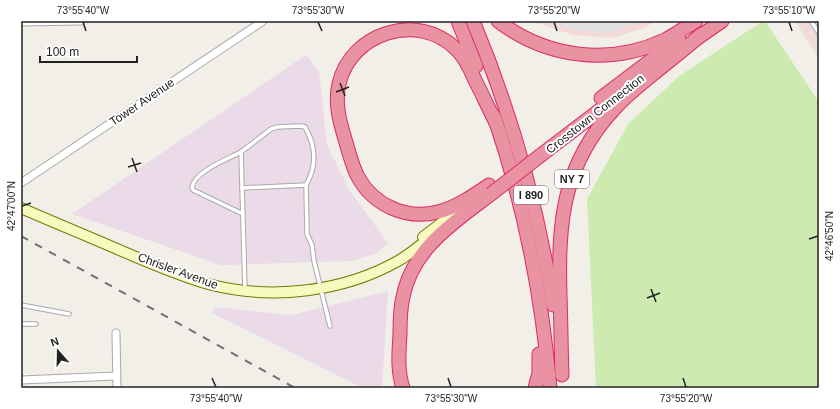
<svg xmlns="http://www.w3.org/2000/svg" width="840" height="409" font-family="Arial,sans-serif">
	<style>
		.commercial { fill: #f2dad9 }
		.industrial { fill: #ebdbe8 }
		.grass { fill: #cdebb0 }
		.parking { fill: #e2e2e2 }
		.lines { fill: none; stroke-linecap: round; stroke-linejoin: round }
		.lane-casing { stroke: #a9a9a9; stroke-width: 5.5 }
		.street-casing { stroke: #a9a9a9; stroke-width: 9 }
		.secondary-casing { stroke: #707d05; stroke-width: 12 }
		.highway-casing { stroke: #dc2a67; stroke-width: 15 }
		.lane { stroke: #fff; stroke-width: 3.5 }
		.street { stroke: #fff; stroke-width: 7 }
		.secondary { stroke: #f7fabf; stroke-width: 10 }
		.highway { stroke: #e892a2; stroke-width: 13 }
		.rail { stroke: #707070; stroke-width: 2; stroke-dasharray: 8 8; stroke-linecap: butt }
		.highway-bridge-casing { stroke: #dc2a67; stroke-width: 15; stroke-linecap: butt }
		.highway-bridge { stroke: #e892a2; stroke-width: 13 }
		.ticks { fill: none; stroke: #222; stroke-width: 1.5 }
		.labels { text-anchor: middle; dominant-baseline: central; stroke-width: 4; stroke-linejoin: round; paint-order: stroke }
		.shield { fill: #fff; stroke: #646464; stroke-width: 1 }
		.shield-label { font-size: 11px; font-weight: bold; fill: #222 }
		.street-label { font-size: 12px; fill: #222; stroke: #fff }
		.neatline { fill: none; stroke: #222; stroke-width: 1.5 }
		.ticks-label { font-size: 10px; text-anchor: middle; fill: #222 }
	</style>
	<rect width="100%" height="100%" fill="#f2efe9"/>
	<g class="commercial">
		<path d="M 535,21 L 656,21 L 646,27 L 613,38 L 573,35 L 537,23 Z"/>
		<path d="M 795,21 L 819,21 L 819,59 Z"/>
	</g>
	<g class="industrial">
		<path d="M 306,55 L 319,71 L 327,145 L 350,191 L 388,243 L 375,254 L 351,261 L 221,265 L 72,214 Z"/>
		<path d="M 388,291 L 382,388 L 363,388 L 212,313 L 214,307 L 291,315 Z"/>
	</g>
	<path class="grass" d="M 763,21 L 765,21 L 819,102 L 819,388 L 596,388 L 587,199 L 628,124 L 679,76 Z"/>
	<path class="parking" d="M 559,21 L 640,21 L 611,32 L 583,31 L 555,24 Z"/>
	<g class="lines">
		<defs>
			<g id="lane">
				<path d="M 811,21 L 819,33"/>
				<path d="M 241,152 C 228,159 195,171 192,187 L 193,190 L 243,214"/>
				<path d="M 242,188 L 306,185"/>
				<path d="M 245,290 L 241,152 L 271,129 L 277,127 L 301,126 L 305,127 C 316,146 317,166 306,185 L 307,234 L 312,245 L 314,261 L 330,326"/>
				<path d="M 21,305 L 69,314"/>
				<path d="M 21,324 L 36,324"/>
			</g>
			<g id="street">
				<path d="M 21,22 L 81,21"/>
				<path d="M 21,183 L 263,21"/>
				<path d="M 116,333 L 117,388"/>
				<path d="M 21,380 L 116,376"/>
			</g>
			<g id="secondary">
				<path d="M 21,208 C 55,223 90,237 124,252 C 153,264 182,277 212,285 C 273,300 343,292 398,261 C 410,254 421,245 432,236"/>
				<path d="M 423,237 L 465,205"/>
			</g>
			<g id="highway">
				<path d="M 458,21 L 476,66"/>
				<path d="M 473,21 C 511,112 538,207 553,305"/>
				<path d="M 498,21 C 547,58 609,66 665,40 C 676,34 686,27 696,21"/>
				<path d="M 696,39 L 722,21"/>
				<path d="M 601,98 L 679,39"/>
				<path d="M 494,116 C 524,204 542,296 550,388"/>
				<path d="M 541,155 L 617,97"/>
				<path d="M 489,185 C 473,196 457,207 438,212 C 407,220 374,206 358,177 C 353,168 350,156 347,146 C 341,125 334,106 339,84 C 350,33 418,11 456,49 C 465,57 470,69 475,80 C 482,94 489,109 496,123"/>
				<path d="M 562,375 C 561,349 561,323 560,296 C 558,222 562,164 616,107 C 627,95 640,85 652,75 C 669,61 686,48 702,34"/>
				<path d="M 403,388 C 397,370 399,352 400,334 C 400,321 400,309 403,297 C 412,249 454,222 491,194"/>
				<path d="M 535,388 L 539,373 L 539,354"/>
			</g>
		</defs>
		<use href="#lane" class="lane-casing"/>
		<use href="#street" class="street-casing"/>
		<use href="#secondary" class="secondary-casing"/>
		<use href="#highway" class="highway-casing"/>
		<use href="#lane" class="lane"/>
		<use href="#street" class="street"/>
		<use href="#secondary" class="secondary"/>
		<use href="#highway" class="highway"/>
		<path class="rail" d="M 21,236 L 295,388"/>
		<defs>
			<path id="highway-bridge" d="M 491,194 L 541,155"/>
		</defs>
		<use href="#highway-bridge" class="highway-bridge-casing"/>
		<use href="#highway-bridge" class="highway-bridge"/>
	</g>
	<path class="ticks" d="M 83,22 L 86,31M 318,22 L 322,31M 554,22 L 557,31M 789,22 L 792,31M 340,83 L 345,96M 336,92 L 349,87M 132,158 L 137,172M 128,167 L 141,163M 22,206 L 31,203M 809,239 L 818,236M 651,289 L 656,302M 647,298 L 660,293M 212,378 L 216,387M 448,378 L 451,387M 683,378 L 686,387"/>
	<g class="labels">
		<g class="shield">
			<rect x="555" y="170" width="34" height="18" rx="3"/>
			<rect x="514" y="186" width="34" height="18" rx="3"/>
		</g>
		<g class="shield-label">
			<text x="572" y="179">NY 7</text>
			<text x="531" y="195">I 890</text>
		</g>
		<g class="street-label">
			<text transform="translate(142 102) rotate(-34)">Tower Avenue</text>
			<text transform="translate(595 114) rotate(-38)">Crosstown Connection</text>
			<text transform="translate(178 271) rotate(20)">Chrisler Avenue</text>
		</g>
	</g>
	<rect width="840" height="409" fill="none" stroke="#ffffff" stroke-width="44"/>
	<g transform="translate(58 351) rotate(340)" stroke="#ffffff" stroke-width="3" paint-order="stroke">
	<path d="M0-3L7 15L0 10L-7 15Z" fill="#222222"/>
	<text y="-6" font-size="11" font-weight="bold" text-anchor="middle" fill="#222222">N</text>
	</g>
	<path d="M40 56v6h97v-6" fill="none" stroke="#222222" stroke-width="2"/>
	<text x="46" y="56" font-size="12" fill="#222222" stroke="#ffffff" stroke-width="3" paint-order="stroke">100 m</text>
	<rect x="22" y="22" width="796" height="365" class="neatline"/>
	<g class="ticks-label">
		<text x="83" y="14">73°55'40"W</text>
		<text x="318" y="14">73°55'30"W</text>
		<text x="554" y="14">73°55'20"W</text>
		<text x="789" y="14">73°55'10"W</text>
		<text transform="translate(11 206) rotate(-90)" y="4">42°47'00"N</text>
		<text transform="translate(829 236) rotate(-90)" y="4">42°46'50"N</text>
		<text x="216" y="402">73°55'40"W</text>
		<text x="451" y="402">73°55'30"W</text>
		<text x="686" y="402">73°55'20"W</text>
	</g>
</svg>
